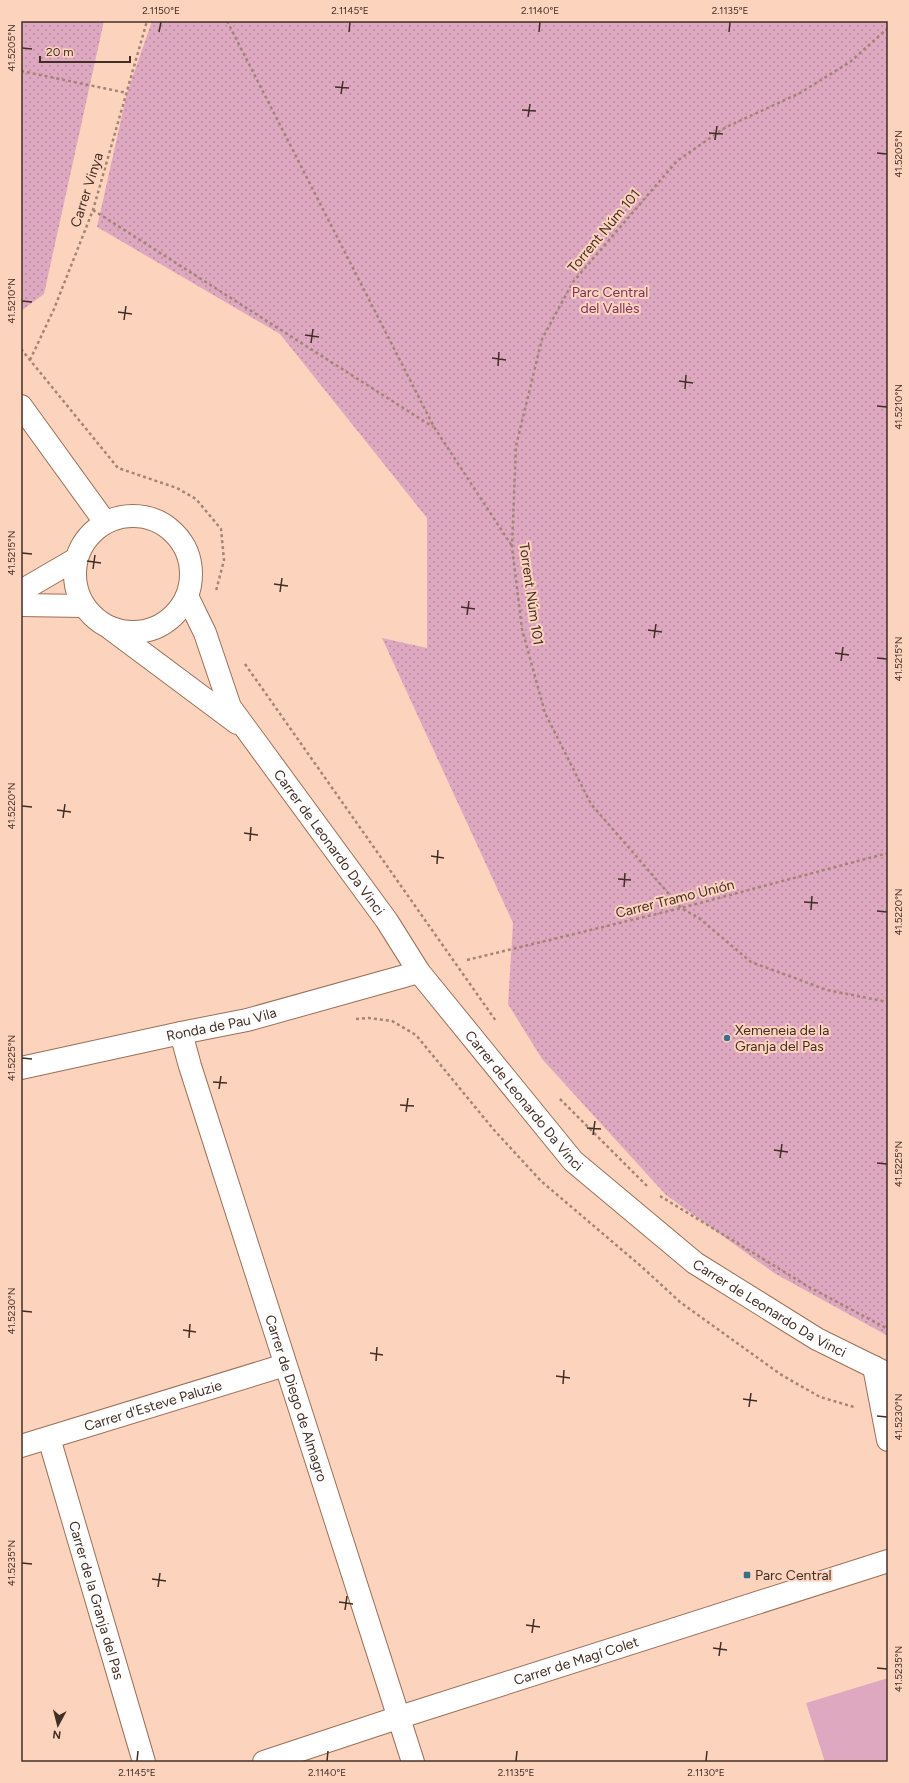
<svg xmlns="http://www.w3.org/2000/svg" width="909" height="1783" font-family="Figtree,sans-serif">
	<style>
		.grass { fill: url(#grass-dots) }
		.garden { fill: #dfa8c1 }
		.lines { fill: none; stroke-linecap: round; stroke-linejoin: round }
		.street-casing { stroke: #9c6f57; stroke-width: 24 }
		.path { stroke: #a48575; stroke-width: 2.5; stroke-dasharray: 3 3; stroke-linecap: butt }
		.street { stroke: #fff; stroke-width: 22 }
		.ticks { fill: none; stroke: #422e24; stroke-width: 1.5 }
		.poi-dot { fill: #37708a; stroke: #fcd4be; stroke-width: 1.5 }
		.labels { text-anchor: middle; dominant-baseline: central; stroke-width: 4; stroke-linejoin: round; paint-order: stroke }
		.street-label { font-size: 14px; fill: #422e24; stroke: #fcd4be }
		.park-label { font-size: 14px; fill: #80315c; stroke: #fcd4be }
		.poi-label { font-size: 14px; fill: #422e24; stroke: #fcd4be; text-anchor: start }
		.neatline { fill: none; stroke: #422e24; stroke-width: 1.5 }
		.ticks-label { font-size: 10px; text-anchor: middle; fill: #422e24 }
	</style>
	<defs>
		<pattern id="grass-dots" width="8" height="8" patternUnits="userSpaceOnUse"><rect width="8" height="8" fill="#dfa8c1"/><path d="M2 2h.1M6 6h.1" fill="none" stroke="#b6899d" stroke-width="1.8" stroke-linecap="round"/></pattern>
	</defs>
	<rect width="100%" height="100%" fill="#fcd4be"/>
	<g class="grass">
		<path d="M 21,21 L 104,21 L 44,294 L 21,311 Z"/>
		<path d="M 152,21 L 888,21 L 888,1336 L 774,1273 L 666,1195 L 542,1059 L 508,1004 L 513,923 L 382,638 L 427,648 L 427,518 L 280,334 L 97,227 L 127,93 Z"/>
	</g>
	<path class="garden" d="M 888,1678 L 888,1762 L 825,1762 L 806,1703 Z"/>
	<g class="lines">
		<defs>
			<g id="street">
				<path d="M 21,406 L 105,522"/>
				<circle cx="133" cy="574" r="58"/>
				<path d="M 21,591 L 76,559"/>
				<path id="s1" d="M 187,596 L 205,633 L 230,707 L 387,921 L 419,972 L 573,1161 L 695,1263 L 817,1339 L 888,1374"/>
				<path d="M 21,605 L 84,606"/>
				<path d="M 111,629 L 237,723"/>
				<path id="s2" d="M 181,1033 L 190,1066 L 413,1762"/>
				<path id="s3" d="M 21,1068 L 181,1033 L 247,1020 L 419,972"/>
				<path d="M 874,1367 L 888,1440"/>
				<path id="s4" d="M 49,1438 L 144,1762"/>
				<path id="s5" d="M 21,1446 L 285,1365"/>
				<path id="s6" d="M 264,1762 L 400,1717 L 888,1561"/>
			</g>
		</defs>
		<use href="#street" class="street-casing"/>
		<g class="path">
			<path d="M 227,21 L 434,427 L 512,546"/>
			<path d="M 888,28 L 850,62 L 800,93 L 726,127 L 677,161 L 573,282 L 542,339 L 516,446 L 512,547 L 522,629 L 545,713 L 591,804 L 681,908 L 699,918 L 751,962 L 827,990 L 888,1002"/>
			<path d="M 21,71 L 127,93"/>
			<path d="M 93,210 L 433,427"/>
			<path d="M 21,349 L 118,468 L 177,488 L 196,499 L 221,529 L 224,560 L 216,591"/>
			<path d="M 30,360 L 54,309 L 93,210 L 147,21"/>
			<path d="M 245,664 L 496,1021"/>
			<path d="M 467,960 L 681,908 L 888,853"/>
			<path d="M 356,1019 L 369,1018 L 392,1021 L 416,1035 L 494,1130 L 541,1181 L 642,1267 L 680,1302 L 780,1374 L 820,1397 L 854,1407"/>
			<path d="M 560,1099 L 647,1186"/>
			<path d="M 660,1196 L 809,1287 L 888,1329"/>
		</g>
		<use href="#street" class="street"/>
	</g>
	<path class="ticks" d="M 159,32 L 161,22M 349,32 L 350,22M 539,32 L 540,22M 729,32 L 730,22M 22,48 L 32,49M 335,87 L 349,88M 341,94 L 343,81M 522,110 L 536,111M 528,117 L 530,104M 709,133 L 723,134M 715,140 L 717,126M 877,153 L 887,154M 22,301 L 32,302M 118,312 L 132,314M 124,320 L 126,306M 305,335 L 319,337M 311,343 L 313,329M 492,358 L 506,360M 498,366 L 499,352M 679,381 L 693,383M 685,389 L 686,375M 877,406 L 887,407M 22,553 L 32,554M 87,561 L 101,563M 93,569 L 95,555M 274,584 L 288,586M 280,592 L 282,578M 461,607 L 475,609M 467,615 L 469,601M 648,630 L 662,632M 654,638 L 656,624M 835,653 L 849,655M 877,658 L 887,659M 841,661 L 843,647M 22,806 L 32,807M 57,810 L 71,812M 63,818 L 65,804M 244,833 L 258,835M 250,841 L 251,827M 431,856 L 444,858M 437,864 L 438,850M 618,879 L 631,880M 624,887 L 625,873M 804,902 L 818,903M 811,910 L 812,896M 877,911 L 887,912M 22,1058 L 32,1059M 213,1082 L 227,1083M 219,1089 L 221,1076M 400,1105 L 414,1106M 406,1112 L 408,1098M 587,1128 L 601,1129M 593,1135 L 595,1121M 774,1150 L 788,1152M 780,1158 L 782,1144M 877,1163 L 887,1164M 22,1311 L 32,1312M 183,1330 L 196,1332M 189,1338 L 190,1324M 370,1353 L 383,1355M 376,1361 L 377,1347M 556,1376 L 570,1378M 563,1384 L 564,1370M 743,1399 L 757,1401M 749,1407 L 751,1393M 877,1416 L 887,1417M 22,1563 L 32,1564M 152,1579 L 166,1581M 158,1587 L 160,1573M 339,1602 L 353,1604M 345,1610 L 347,1596M 526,1625 L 540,1627M 532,1633 L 534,1619M 713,1648 L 727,1650M 719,1656 L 721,1642M 877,1668 L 887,1669M 137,1761 L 138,1751M 327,1761 L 328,1751M 516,1761 L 517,1751M 706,1761 L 707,1751"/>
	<g class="poi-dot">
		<circle cx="727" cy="1038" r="4"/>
		<rect x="743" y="1571" width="8" height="8" rx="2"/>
	</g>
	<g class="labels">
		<g class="street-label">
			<text transform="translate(87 190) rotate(-72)">Carrer Vinya</text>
			<text transform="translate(604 231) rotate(-50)">Torrent Núm 101</text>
			<text transform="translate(531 594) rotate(82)">Torrent Núm 101</text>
			<text stroke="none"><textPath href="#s1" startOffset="287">Carrer de Leonardo Da Vinci</textPath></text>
			<text transform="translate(675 899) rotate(-14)">Carrer Tramo Unión</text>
			<text stroke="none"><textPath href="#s3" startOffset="205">Ronda de Pau Vila</textPath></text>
			<text stroke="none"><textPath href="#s1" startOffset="611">Carrer de Leonardo Da Vinci</textPath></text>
			<text stroke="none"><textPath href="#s1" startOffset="935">Carrer de Leonardo Da Vinci</textPath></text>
			<text stroke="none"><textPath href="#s2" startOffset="383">Carrer de Diego de Almagro</textPath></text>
			<text stroke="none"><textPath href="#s5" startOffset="138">Carrer d'Esteve Paluzie</textPath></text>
			<text stroke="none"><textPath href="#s4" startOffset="169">Carrer de la Granja del Pas</textPath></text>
			<text stroke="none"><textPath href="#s6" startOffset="328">Carrer de Magí Colet</textPath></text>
		</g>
		<g class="park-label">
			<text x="610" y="292">Parc Central<tspan x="610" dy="16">del Vallès</tspan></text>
		</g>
		<g class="poi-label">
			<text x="735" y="1030">Xemeneia de la<tspan x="735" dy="16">Granja del Pas</tspan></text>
			<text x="755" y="1575">Parc Central</text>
		</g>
	</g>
	<rect width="909" height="1783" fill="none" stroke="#fcd4be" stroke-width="44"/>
	<g transform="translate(58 1725) rotate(187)" stroke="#fcd4be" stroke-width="3" paint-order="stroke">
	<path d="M0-3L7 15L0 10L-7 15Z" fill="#422e24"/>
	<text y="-6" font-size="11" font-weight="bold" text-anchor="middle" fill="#422e24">N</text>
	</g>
	<path d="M40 56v6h90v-6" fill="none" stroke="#422e24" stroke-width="2"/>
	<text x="46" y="56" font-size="12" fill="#422e24" stroke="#fcd4be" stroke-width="3" paint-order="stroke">20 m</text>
	<rect x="22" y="22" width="865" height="1739" class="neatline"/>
	<g class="ticks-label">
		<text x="161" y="14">2.1150°E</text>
		<text x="350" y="14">2.1145°E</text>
		<text x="540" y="14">2.1140°E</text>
		<text x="730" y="14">2.1135°E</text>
		<text transform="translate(11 48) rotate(-90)" y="4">41.5205°N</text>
		<text transform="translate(898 154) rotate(-90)" y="4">41.5205°N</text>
		<text transform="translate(11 301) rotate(-90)" y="4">41.5210°N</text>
		<text transform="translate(898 407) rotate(-90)" y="4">41.5210°N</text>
		<text transform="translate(11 553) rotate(-90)" y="4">41.5215°N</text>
		<text transform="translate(898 659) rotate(-90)" y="4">41.5215°N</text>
		<text transform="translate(11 806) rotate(-90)" y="4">41.5220°N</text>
		<text transform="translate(898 912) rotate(-90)" y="4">41.5220°N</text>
		<text transform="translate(11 1058) rotate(-90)" y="4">41.5225°N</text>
		<text transform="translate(898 1164) rotate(-90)" y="4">41.5225°N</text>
		<text transform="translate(11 1311) rotate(-90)" y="4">41.5230°N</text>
		<text transform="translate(898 1417) rotate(-90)" y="4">41.5230°N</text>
		<text transform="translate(11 1563) rotate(-90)" y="4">41.5235°N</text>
		<text transform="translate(898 1669) rotate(-90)" y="4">41.5235°N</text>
		<text x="137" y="1776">2.1145°E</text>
		<text x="327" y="1776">2.1140°E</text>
		<text x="516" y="1776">2.1135°E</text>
		<text x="706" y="1776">2.1130°E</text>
	</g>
</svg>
